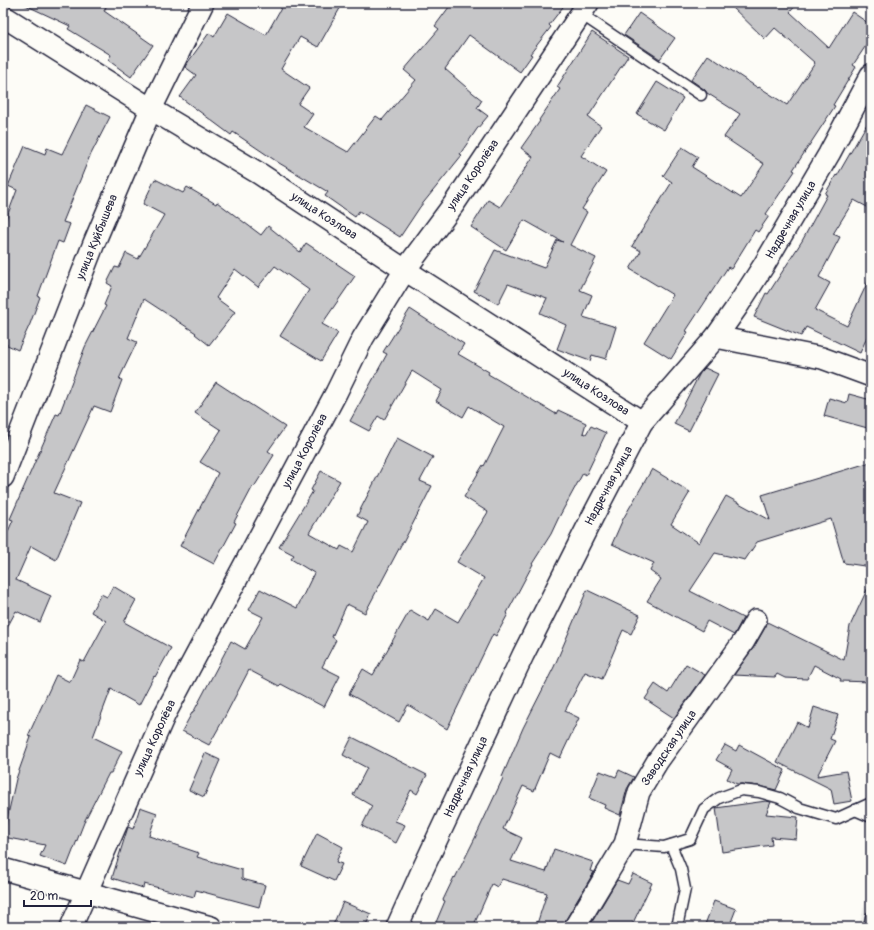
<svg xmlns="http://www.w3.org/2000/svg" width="874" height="930" font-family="Pangolin,sans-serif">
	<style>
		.built { fill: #ecece9 }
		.building { fill: #c6c6c8; stroke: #22223b }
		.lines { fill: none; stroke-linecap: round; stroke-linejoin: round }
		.service-casing { stroke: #22223b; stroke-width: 13 }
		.minor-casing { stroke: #22223b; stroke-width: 24 }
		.service { stroke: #fdfcf7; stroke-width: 10 }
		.minor { stroke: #fdfcf7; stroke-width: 21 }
		.labels { text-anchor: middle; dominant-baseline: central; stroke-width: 3.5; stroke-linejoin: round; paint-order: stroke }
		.street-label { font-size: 12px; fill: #22223b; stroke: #fdfcf7 }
	</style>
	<rect width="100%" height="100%" fill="#fdfcf7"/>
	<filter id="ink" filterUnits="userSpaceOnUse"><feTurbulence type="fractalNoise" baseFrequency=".025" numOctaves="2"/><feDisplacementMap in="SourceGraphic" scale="8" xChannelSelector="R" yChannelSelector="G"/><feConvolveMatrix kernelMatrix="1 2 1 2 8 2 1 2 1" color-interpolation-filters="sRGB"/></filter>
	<g filter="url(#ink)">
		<path class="built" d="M 871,878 L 871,927 L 859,927 Z"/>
		<g class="building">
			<path d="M 21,3 L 108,3 L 104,11 L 153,45 L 131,77 L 108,60 L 111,55 L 68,29 L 70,26 Z"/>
			<path d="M 284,3 L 343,3 L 318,47 L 300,37 L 281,69 L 309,88 L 298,104 L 313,114 L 304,127 L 348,152 L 376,116 L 382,120 L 416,80 L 404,70 L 439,29 L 435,26 L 452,3 L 566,3 L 549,25 L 551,27 L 530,54 L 532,55 L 520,72 L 469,35 L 445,69 L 473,93 L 482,100 L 477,108 L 488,116 L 477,129 L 460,154 L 462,155 L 420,207 L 400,237 L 359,211 L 355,217 L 325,196 L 328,192 L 279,163 L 233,132 L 231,135 L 180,97 L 196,75 L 185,67 L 186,65 L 209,33 L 214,37 L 228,13 L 266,35 Z"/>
			<path d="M 728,3 L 798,3 L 790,12 L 829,48 L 852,12 L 871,25 L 871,38 L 853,65 L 856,67 L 833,105 L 835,106 L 793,170 L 795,171 L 766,214 L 769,216 L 758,232 L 755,230 L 731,269 L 728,267 L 686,331 L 688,332 L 671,359 L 644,342 L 673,295 L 630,269 L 641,251 L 632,246 L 672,182 L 663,176 L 682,147 L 698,157 L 692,167 L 741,198 L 764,164 L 724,137 L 740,114 L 707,93 L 705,90 L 691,80 L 708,55 L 758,88 L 759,87 L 787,105 L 815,63 L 775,28 L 765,39 Z"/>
			<path d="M 639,13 L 675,38 L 660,59 L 624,35 Z"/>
			<path d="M 592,32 L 628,56 L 588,117 L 601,126 L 581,156 L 606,172 L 582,209 L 587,212 L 570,245 L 596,258 L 580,290 L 592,295 L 583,317 L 616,327 L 606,359 L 592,355 L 590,361 L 557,349 L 566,325 L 540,313 L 547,298 L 508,284 L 498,304 L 474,291 L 495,250 L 544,268 L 557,240 L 563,242 L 524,220 L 506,250 L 471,227 L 488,200 L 500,207 L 533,157 L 521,148 L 540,121 L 539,120 L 560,89 L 557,87 Z"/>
			<path d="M 657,82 L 683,98 L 664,130 L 637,114 Z"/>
			<path d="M 86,105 L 110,117 L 89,158 L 63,222 L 70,224 L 63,243 L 58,241 L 38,296 L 40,297 L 30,324 L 18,350 L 3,343 L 3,227 L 17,190 L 8,186 L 25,146 L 45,154 L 47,148 L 62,154 Z"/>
			<path d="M 871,117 L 871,209 L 854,200 L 833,234 L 840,237 L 819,277 L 830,283 L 815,310 L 847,326 L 871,275 L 871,328 L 860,353 L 806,327 L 801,336 L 754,317 L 766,293 L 768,294 L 802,241 L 827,195 L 825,194 L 836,175 L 837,176 Z"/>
			<path d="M 155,179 L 183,193 L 187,187 L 216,204 L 217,202 L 261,235 L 268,226 L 300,252 L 306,243 L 355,276 L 322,324 L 338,333 L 321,361 L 280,336 L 309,290 L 275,266 L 258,287 L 235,269 L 216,298 L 235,312 L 209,345 L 195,334 L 196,333 L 144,299 L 128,338 L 137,342 L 119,379 L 122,380 L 110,412 L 94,406 L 54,493 L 80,503 L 56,560 L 31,546 L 16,580 L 51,596 L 40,622 L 16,611 L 3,635 L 3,543 L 13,520 L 10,519 L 56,414 L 59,415 L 85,347 L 106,306 L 104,305 L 112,286 L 107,283 L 115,267 L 119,268 L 126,253 L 138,259 L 164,215 L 143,204 Z"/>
			<path d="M 410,309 L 464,344 L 458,354 L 489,372 L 488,374 L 556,414 L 558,410 L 586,423 L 583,433 L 586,434 L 591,426 L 606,433 L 586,475 L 583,473 L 558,519 L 551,534 L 532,564 L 533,564 L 524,581 L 507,613 L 508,614 L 496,636 L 493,634 L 447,729 L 408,705 L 399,722 L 349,694 L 363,669 L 373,675 L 410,610 L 429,621 L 436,609 L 458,622 L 484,578 L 457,562 L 488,512 L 464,497 L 483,465 L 484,466 L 504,427 L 469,406 L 463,417 L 436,401 L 442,390 L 412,371 L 384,420 L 378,416 L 369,431 L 350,421 L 387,354 L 383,352 Z"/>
			<path d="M 705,368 L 718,374 L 689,431 L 674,424 L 700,373 Z"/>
			<path d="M 216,382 L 285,427 L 268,451 L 274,455 L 254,487 L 253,486 L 234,522 L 236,523 L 214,564 L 180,546 L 218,473 L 200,462 L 221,430 L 195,413 Z"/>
			<path d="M 849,394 L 871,400 L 871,429 L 824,416 L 829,398 L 847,403 Z"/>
			<path d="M 397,438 L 433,457 L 420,481 L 432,486 L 403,543 L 402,543 L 365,613 L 347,604 L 332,637 L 336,640 L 322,667 L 340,676 L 324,707 L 281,684 L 279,686 L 249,670 L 222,722 L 209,745 L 182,731 L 193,711 L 194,711 L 231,641 L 245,649 L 263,617 L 249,610 L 260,589 L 297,608 L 314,573 L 291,559 L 294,555 L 279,547 L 313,491 L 311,490 L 321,471 L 340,481 L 309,533 L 339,550 L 341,546 L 353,552 L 368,522 L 357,516 Z"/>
			<path d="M 871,462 L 871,567 L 844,563 L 831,519 L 757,542 L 745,560 L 715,553 L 690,591 L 743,618 L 734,635 L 707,621 L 702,631 L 647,601 L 661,579 L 650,571 L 654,563 L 612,544 L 623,519 L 652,469 L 690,492 L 671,524 L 699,543 L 726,496 L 770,520 L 762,495 Z"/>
			<path d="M 871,581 L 871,682 L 840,681 L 841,679 L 814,665 L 807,679 L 785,678 L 777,674 L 775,677 L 734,675 L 754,647 L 766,626 L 767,622 L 824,650 L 844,660 L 850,626 Z"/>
			<path d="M 113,586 L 136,600 L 124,622 L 171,648 L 155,677 L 154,676 L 139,705 L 111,689 L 93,737 L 122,751 L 111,773 L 109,773 L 85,820 L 67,866 L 40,856 L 45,845 L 3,837 L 16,779 L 31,737 L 28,736 L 56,675 L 70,682 L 80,660 L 84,662 L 106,621 L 91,612 L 101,594 L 107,597 Z"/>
			<path d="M 587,590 L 640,615 L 631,634 L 623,630 L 602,679 L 585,672 L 565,711 L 579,718 L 560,758 L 550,753 L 534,791 L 523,786 L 503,829 L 522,838 L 511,861 L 546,872 L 554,849 L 593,862 L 590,871 L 594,872 L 565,921 L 563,927 L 536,927 L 547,893 L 502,879 L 497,887 L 492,884 L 473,927 L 434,927 L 445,901 L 443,900 L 454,877 L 455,878 L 475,838 L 503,778 L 502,777 L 523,728 L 554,667 Z"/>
			<path d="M 686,664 L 705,675 L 674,718 L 645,699 L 655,684 L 668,693 Z"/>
			<path d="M 814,707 L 838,715 L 830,739 L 835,741 L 817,776 L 846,771 L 852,801 L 834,804 L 831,789 L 777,762 L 797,722 L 808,728 Z"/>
			<path d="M 352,737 L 427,775 L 417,794 L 411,790 L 395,821 L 405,825 L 396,843 L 362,826 L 372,806 L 353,795 L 367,768 L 343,755 Z"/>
			<path d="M 725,745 L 736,751 L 739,745 L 785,770 L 776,790 L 760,786 L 742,784 L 737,784 L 727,779 L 732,769 L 716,760 Z"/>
			<path d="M 205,753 L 220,760 L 204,797 L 189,790 Z"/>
			<path d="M 619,770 L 634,777 L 627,789 L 620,815 L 604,808 L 605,805 L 589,798 L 600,771 L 616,777 Z"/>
			<path d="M 766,801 L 771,802 L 766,814 L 798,817 L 796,839 L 771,837 L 772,845 L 722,852 L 716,808 Z"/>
			<path d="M 140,807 L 157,813 L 149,836 L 199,853 L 197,857 L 242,870 L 242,879 L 265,885 L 259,907 L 196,890 L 194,897 L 144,884 L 143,888 L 112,878 L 128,827 L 133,829 Z"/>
			<path d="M 317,833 L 343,847 L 336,862 L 342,864 L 334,881 L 301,866 Z"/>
			<path d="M 633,874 L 652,883 L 631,927 L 589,927 L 617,880 L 628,884 Z"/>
			<path d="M 714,901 L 736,909 L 729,927 L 704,927 Z"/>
			<path d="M 343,902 L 371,914 L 365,927 L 332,927 Z"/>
		</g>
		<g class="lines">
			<defs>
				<g id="service">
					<path d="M 581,14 L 701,95"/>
					<path d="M 855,810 L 871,817"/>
					<path d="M 625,844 L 664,847 L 690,839 L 704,809 L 719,798 L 741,790 L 759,792 L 780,798 L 799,808 L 836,819 L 871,803"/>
					<path d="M 671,845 L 681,869 L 685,889 L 677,927"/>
					<path d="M 869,927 L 871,917"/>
				</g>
				<g id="minor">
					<path d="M 3,16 L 151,109 L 260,174 L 405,270 L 642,422"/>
					<path d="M 716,337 L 822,358 L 871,376"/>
					<path d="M 3,477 L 94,243 L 151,109 L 203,3"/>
					<path d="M 3,869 L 211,927"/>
					<path d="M 71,927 L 165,714 L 336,393 L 363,338 L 405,270 L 454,204 L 588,3"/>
					<path d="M 397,927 L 421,873 L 523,655 L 593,516 L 642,422 L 716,337 L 737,307 L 764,265 L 829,154 L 871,75"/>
					<path d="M 575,927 L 625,844 L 639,792 L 657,762 L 744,641 L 756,620"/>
				</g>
			</defs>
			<use href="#service" class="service-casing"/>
			<use href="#minor" class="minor-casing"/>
			<use href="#service" class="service"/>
			<use href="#minor" class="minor"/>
		</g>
	</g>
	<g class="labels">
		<g class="street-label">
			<text transform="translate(473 175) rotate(-56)">улица Королёва</text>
			<text transform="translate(324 216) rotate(33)">улица Козлова</text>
			<text transform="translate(791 220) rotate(-60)">Надречная улица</text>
			<text transform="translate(97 237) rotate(-68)">улица Куйбышева</text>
			<text transform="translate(596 392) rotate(33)">улица Козлова</text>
			<text transform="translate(305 451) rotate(-62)">улица Королёва</text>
			<text transform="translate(609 486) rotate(-62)">Надречная улица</text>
			<text transform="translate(155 738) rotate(-65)">улица Королёва</text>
			<text transform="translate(669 748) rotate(-56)">Заводская улица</text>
			<text transform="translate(466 777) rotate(-65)">Надречная улица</text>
		</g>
	</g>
	<rect width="874" height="930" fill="none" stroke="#fdfcf7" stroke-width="16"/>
	<rect x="8" y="8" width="858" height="914" fill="none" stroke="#22223b" stroke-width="1.5" filter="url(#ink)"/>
	<path d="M24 900v6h67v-6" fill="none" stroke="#22223b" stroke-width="2"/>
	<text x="30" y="900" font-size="12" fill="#22223b" stroke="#fdfcf7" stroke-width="3" paint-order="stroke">20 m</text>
</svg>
